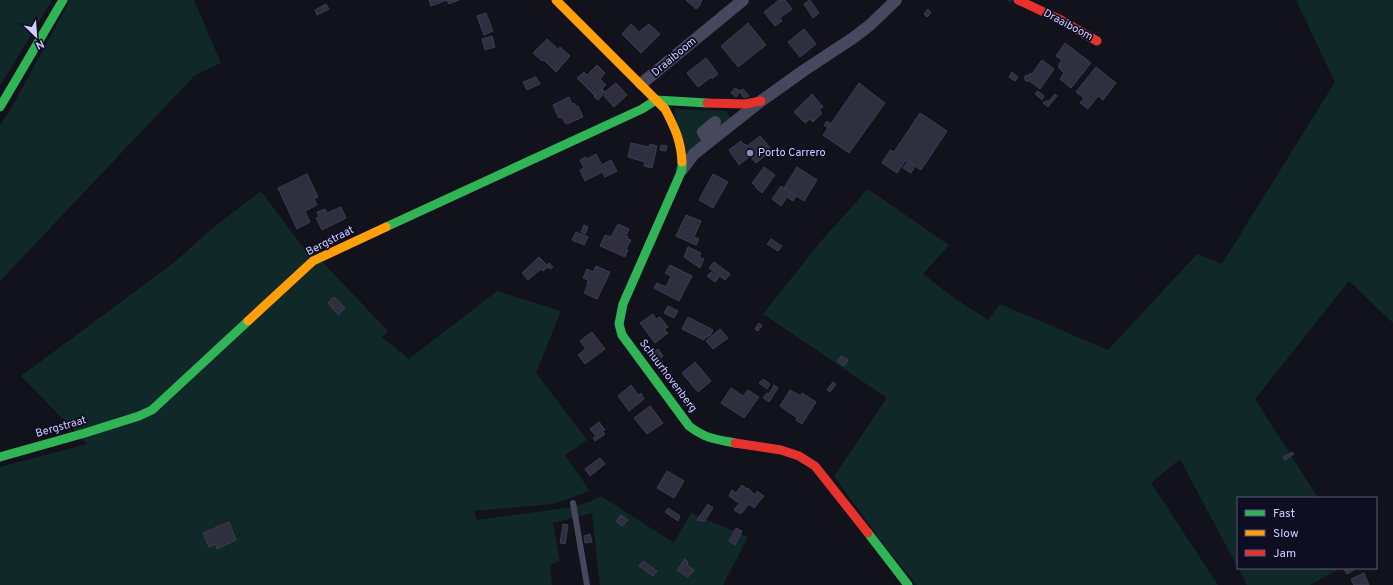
<svg xmlns="http://www.w3.org/2000/svg" width="1393" height="585" font-family="Overpass,sans-serif">
	<style>
		.green { fill: #102827 }
		.lines { fill: none; stroke-linecap: round; stroke-linejoin: round }
		.stream { stroke: #0c2844; stroke-width: 3 }
		.building { fill: #302f40; stroke: #3c3c51 }
		.lane { stroke: #46485e; stroke-width: 6 }
		.street { stroke: #46485e; stroke-width: 12 }
		.fast { stroke: #30b455; stroke-width: 9 }
		.slow { stroke: #ff9f0a; stroke-width: 9 }
		.jam { stroke: #e5322d; stroke-width: 9 }
		.poi-dot { fill: #8c8cb0; stroke: #0e0d22; stroke-width: 1.5 }
		.labels { text-anchor: middle; dominant-baseline: central; stroke-width: 3.5; stroke-linejoin: round; paint-order: stroke }
		.street-label { font-size: 11px; fill: #ceceff; stroke: #0e0d22 }
		.poi-label { font-size: 11px; fill: #ceceff; stroke: #0e0d22; text-anchor: start }
	</style>
	<rect width="100%" height="100%" fill="#12121d"/>
	<g class="green">
		<path d="M 0,0 L 52,0 L 0,86 Z"/>
		<path d="M 70,0 L 194,0 L 221,63 L 194,76 L 0,281 L 0,126 L 12,107 Z"/>
		<path d="M 1296,0 L 1393,0 L 1393,323 L 1349,281 L 1255,399 L 1318,498 L 1238,498 L 1238,568 L 1180,459 L 1151,483 L 1218,585 L 917,585 L 886,548 L 834,476 L 887,398 L 763,314 L 821,241 L 868,189 L 949,245 L 923,274 L 957,300 L 988,320 L 1000,304 L 1108,350 L 1197,254 L 1222,264 L 1335,82 Z"/>
		<path d="M 675,109 L 726,111 L 730,118 L 685,162 L 674,111 Z"/>
		<path d="M 261,191 L 302,246 L 311,250 L 388,331 L 382,337 L 409,359 L 497,291 L 561,311 L 536,373 L 587,440 L 565,455 L 590,491 L 553,504 L 474,511 L 477,520 L 572,507 L 592,501 L 601,496 L 674,543 L 691,513 L 748,537 L 723,585 L 600,585 L 592,513 L 553,523 L 560,561 L 550,565 L 552,585 L 0,585 L 0,467 L 87,444 L 21,376 L 176,261 L 209,231 Z"/>
		<path d="M 1238,568 L 1341,568 L 1310,585 L 1247,585 Z"/>
	</g>
	<g class="lines">
		<path class="stream" d="M 1008,0 L 1010,1"/>
	</g>
	<g class="building">
		<path d="M 429,0 L 459,0 L 449,4 L 447,0 L 431,6 Z"/>
		<path d="M 686,0 L 702,0 L 700,3 L 701,4 L 696,9 Z"/>
		<path d="M 779,0 L 785,0 L 792,9 L 780,18 L 782,21 L 775,26 L 764,12 Z"/>
		<path d="M 810,0 L 819,13 L 813,18 L 804,4 Z"/>
		<path d="M 326,4 L 329,9 L 317,15 L 315,10 Z"/>
		<path d="M 928,9 L 931,13 L 927,17 L 924,14 Z"/>
		<path d="M 486,13 L 493,31 L 484,35 L 477,16 Z"/>
		<path d="M 748,23 L 766,45 L 738,67 L 721,46 Z"/>
		<path d="M 631,24 L 640,33 L 640,31 L 649,24 L 660,34 L 641,53 L 622,34 Z"/>
		<path d="M 804,29 L 816,44 L 800,57 L 788,42 Z"/>
		<path d="M 492,36 L 495,47 L 485,50 L 482,39 Z"/>
		<path d="M 547,39 L 558,49 L 560,47 L 570,56 L 556,72 L 544,60 L 542,61 L 533,53 Z"/>
		<path d="M 1065,43 L 1091,63 L 1071,88 L 1060,79 L 1064,73 L 1059,68 L 1059,64 L 1062,60 L 1056,56 Z"/>
		<path d="M 706,58 L 718,74 L 712,79 L 711,77 L 698,87 L 687,73 Z"/>
		<path d="M 1042,60 L 1054,69 L 1040,89 L 1028,80 L 1027,82 L 1024,78 L 1026,75 L 1028,76 L 1030,73 L 1031,75 Z"/>
		<path d="M 597,65 L 605,73 L 600,79 L 606,85 L 595,96 L 577,78 L 584,72 L 587,75 Z"/>
		<path d="M 1096,67 L 1116,83 L 1103,100 L 1098,96 L 1088,109 L 1080,103 L 1084,98 L 1076,92 Z"/>
		<path d="M 1012,72 L 1018,77 L 1015,81 L 1009,77 Z"/>
		<path d="M 536,77 L 540,84 L 527,90 L 523,82 Z"/>
		<path d="M 616,83 L 627,95 L 614,107 L 604,96 L 606,93 L 605,92 Z"/>
		<path d="M 859,83 L 885,103 L 849,153 L 823,135 Z"/>
		<path d="M 735,88 L 740,91 L 743,89 L 749,96 L 744,98 L 740,92 L 736,97 L 731,93 Z"/>
		<path d="M 602,89 L 605,92 L 598,100 L 594,97 Z"/>
		<path d="M 1038,91 L 1044,96 L 1042,100 L 1035,94 Z"/>
		<path d="M 812,94 L 823,107 L 819,110 L 822,113 L 813,122 L 810,119 L 805,123 L 794,112 Z"/>
		<path d="M 1055,94 L 1057,96 L 1048,107 L 1043,103 L 1046,101 L 1049,101 Z"/>
		<path d="M 569,97 L 572,104 L 574,103 L 576,107 L 578,106 L 583,117 L 567,124 L 566,123 L 565,123 L 562,117 L 559,118 L 553,105 Z"/>
		<path d="M 920,113 L 947,131 L 921,170 L 906,160 L 897,173 L 882,163 L 890,150 L 894,152 Z"/>
		<path d="M 827,121 L 831,124 L 828,128 L 824,125 Z"/>
		<path d="M 760,136 L 772,150 L 756,163 L 750,156 L 739,165 L 729,150 L 741,141 L 744,145 L 745,144 L 747,146 Z"/>
		<path d="M 631,143 L 649,147 L 650,144 L 657,146 L 652,168 L 644,166 L 645,162 L 628,157 Z"/>
		<path d="M 661,145 L 667,146 L 666,151 L 660,150 Z"/>
		<path d="M 596,154 L 602,165 L 611,160 L 617,171 L 605,177 L 602,172 L 585,181 L 580,170 L 584,168 L 580,160 L 586,157 L 587,159 Z"/>
		<path d="M 908,161 L 915,166 L 911,173 L 903,168 Z"/>
		<path d="M 764,167 L 775,175 L 762,193 L 755,187 L 756,186 L 752,183 Z"/>
		<path d="M 797,167 L 817,180 L 804,201 L 784,188 Z"/>
		<path d="M 307,174 L 318,197 L 314,199 L 317,205 L 305,211 L 310,222 L 297,229 L 278,188 Z"/>
		<path d="M 713,174 L 728,182 L 713,208 L 699,200 Z"/>
		<path d="M 781,186 L 790,193 L 781,206 L 772,199 Z"/>
		<path d="M 791,193 L 796,196 L 793,201 L 788,198 Z"/>
		<path d="M 341,207 L 346,218 L 322,230 L 316,218 L 319,217 L 317,212 L 325,209 L 327,213 Z"/>
		<path d="M 686,215 L 701,221 L 694,237 L 699,239 L 696,245 L 676,236 Z"/>
		<path d="M 618,224 L 629,229 L 626,236 L 628,237 L 627,239 L 631,240 L 626,249 L 628,250 L 625,257 L 600,246 L 605,235 L 611,237 Z"/>
		<path d="M 584,225 L 588,227 L 585,234 L 581,232 Z"/>
		<path d="M 576,232 L 588,237 L 584,245 L 572,240 Z"/>
		<path d="M 771,239 L 782,246 L 778,251 L 767,244 Z"/>
		<path d="M 688,247 L 701,253 L 699,257 L 704,259 L 700,268 L 684,257 Z"/>
		<path d="M 539,257 L 547,265 L 549,263 L 553,267 L 550,269 L 548,267 L 543,271 L 541,269 L 528,280 L 522,273 Z"/>
		<path d="M 714,262 L 730,274 L 725,280 L 709,268 Z"/>
		<path d="M 670,265 L 692,276 L 679,301 L 654,288 L 657,283 L 666,287 L 671,276 L 665,273 Z"/>
		<path d="M 596,266 L 610,272 L 597,299 L 584,293 L 588,284 L 587,283 L 588,280 L 583,278 L 587,269 L 593,272 Z"/>
		<path d="M 711,272 L 719,277 L 715,282 L 707,276 Z"/>
		<path d="M 334,297 L 345,308 L 338,315 L 328,303 Z"/>
		<path d="M 668,306 L 678,311 L 674,318 L 664,313 Z"/>
		<path d="M 653,314 L 656,319 L 660,317 L 668,327 L 664,329 L 668,333 L 655,343 L 640,323 Z"/>
		<path d="M 688,317 L 713,330 L 710,336 L 709,335 L 707,338 L 705,337 L 704,340 L 682,329 Z"/>
		<path d="M 759,323 L 762,326 L 758,331 L 755,329 Z"/>
		<path d="M 720,329 L 728,338 L 713,349 L 706,341 Z"/>
		<path d="M 592,332 L 605,349 L 585,364 L 578,355 L 586,349 L 580,341 Z"/>
		<path d="M 658,349 L 663,356 L 656,361 L 650,354 Z"/>
		<path d="M 841,356 L 848,360 L 844,366 L 837,361 Z"/>
		<path d="M 695,362 L 711,381 L 698,392 L 682,373 Z"/>
		<path d="M 763,379 L 770,384 L 767,389 L 759,383 Z"/>
		<path d="M 833,382 L 836,384 L 830,392 L 827,390 Z"/>
		<path d="M 631,385 L 638,395 L 641,393 L 644,399 L 629,411 L 618,396 Z"/>
		<path d="M 774,385 L 778,388 L 769,402 L 763,398 L 767,393 L 769,394 Z"/>
		<path d="M 731,388 L 743,396 L 748,390 L 759,397 L 744,418 L 721,403 Z"/>
		<path d="M 790,390 L 801,396 L 802,393 L 816,402 L 802,424 L 796,420 L 797,418 L 780,406 Z"/>
		<path d="M 650,406 L 663,423 L 647,434 L 634,418 Z"/>
		<path d="M 599,422 L 605,430 L 602,431 L 605,434 L 595,441 L 593,438 L 596,436 L 590,429 Z"/>
		<path d="M 1292,452 L 1294,454 L 1285,460 L 1283,457 Z"/>
		<path d="M 600,458 L 605,464 L 590,476 L 585,469 Z"/>
		<path d="M 667,471 L 684,481 L 674,498 L 657,488 Z"/>
		<path d="M 742,485 L 747,489 L 748,488 L 755,495 L 757,491 L 764,496 L 754,508 L 749,504 L 741,514 L 734,510 L 740,502 L 739,501 L 737,502 L 729,496 L 732,490 L 736,493 Z"/>
		<path d="M 708,504 L 713,508 L 704,522 L 701,520 L 700,521 L 697,520 Z"/>
		<path d="M 668,508 L 680,516 L 678,521 L 665,512 Z"/>
		<path d="M 621,515 L 628,520 L 622,526 L 616,521 Z"/>
		<path d="M 229,522 L 236,540 L 217,549 L 216,544 L 209,547 L 203,533 Z"/>
		<path d="M 563,524 L 568,525 L 565,544 L 560,543 Z"/>
		<path d="M 736,528 L 742,531 L 735,545 L 729,541 Z"/>
		<path d="M 590,534 L 592,542 L 585,543 L 584,536 Z"/>
		<path d="M 685,559 L 688,562 L 687,565 L 694,570 L 688,577 L 677,570 Z"/>
		<path d="M 643,561 L 657,571 L 653,576 L 639,566 Z"/>
		<path d="M 1343,568 L 1352,568 L 1354,570 L 1347,574 Z"/>
		<path d="M 1364,573 L 1369,585 L 1354,585 L 1351,579 Z"/>
	</g>
	<g class="lines">
		<path class="lane" d="M 573,503 L 587,585"/>
		<g class="street">
			<path d="M 641,84 L 743,0"/>
			<path d="M 709,142 L 703,132 L 715,122"/>
			<path d="M 682,170 L 694,154 L 709,142 L 761,101 L 803,71 L 853,38 L 870,25 L 896,0"/>
		</g>
		<g class="fast">
			<path d="M 0,107 L 63,0"/>
			<path d="M 682,162 L 682,170 L 623,304 L 619,324 L 622,335 L 689,426 C 706,439 715,439 735,443"/>
			<path d="M 386,227 L 642,109 L 656,100 L 707,103"/>
			<path d="M 0,457 L 85,433 L 139,416 L 152,410 L 248,321"/>
			<path d="M 868,533 L 908,585"/>
		</g>
		<g class="slow">
			<path d="M 556,0 L 665,109 C 675,128 681,141 682,162"/>
			<path d="M 248,321 L 313,261 L 386,227"/>
		</g>
		<g class="jam">
			<path d="M 1018,0 L 1059,19 L 1097,41"/>
			<path d="M 707,103 L 745,104 L 761,101"/>
			<path d="M 735,443 L 781,450 L 799,456 L 815,466 L 868,533"/>
		</g>
	</g>
	<circle class="poi-dot" cx="750" cy="153" r="4"/>
	<g class="labels">
		<g class="street-label">
			<text transform="translate(1068 25) rotate(28)">Draaiboom</text>
			<text transform="translate(674 57) rotate(-40)">Draaiboom</text>
			<text transform="translate(330 241) rotate(-27)">Bergstraat</text>
			<text transform="translate(668 376) rotate(53)">Schuurhovenberg</text>
			<text transform="translate(61 427) rotate(-16)">Bergstraat</text>
		</g>
		<g class="poi-label">
			<text x="758" y="153">Porto Carrero</text>
		</g>
	</g>
	<rect x="1237" y="497" width="140" height="72" fill="#0e0d22" stroke="#5b5a7a"/>
	<rect x="1245" y="510" width="20" height="6" fill="#30b455" stroke="#5b5a7a"/>
	<text x="1273" y="517" font-size="12" fill="#ceceff">Fast</text>
	<rect x="1245" y="530" width="20" height="6" fill="#ff9f0a" stroke="#5b5a7a"/>
	<text x="1273" y="537" font-size="12" fill="#ceceff">Slow</text>
	<rect x="1245" y="550" width="20" height="6" fill="#e5322d" stroke="#5b5a7a"/>
	<text x="1273" y="557" font-size="12" fill="#ceceff">Jam</text>
	<g transform="translate(36 36) rotate(155)" stroke="#0e0d22" stroke-width="3" paint-order="stroke">
	<path d="M0-3L7 15L0 10L-7 15Z" fill="#ceceff"/>
	<text y="-6" font-size="11" font-weight="bold" text-anchor="middle" fill="#ceceff">N</text>
	</g>
</svg>
